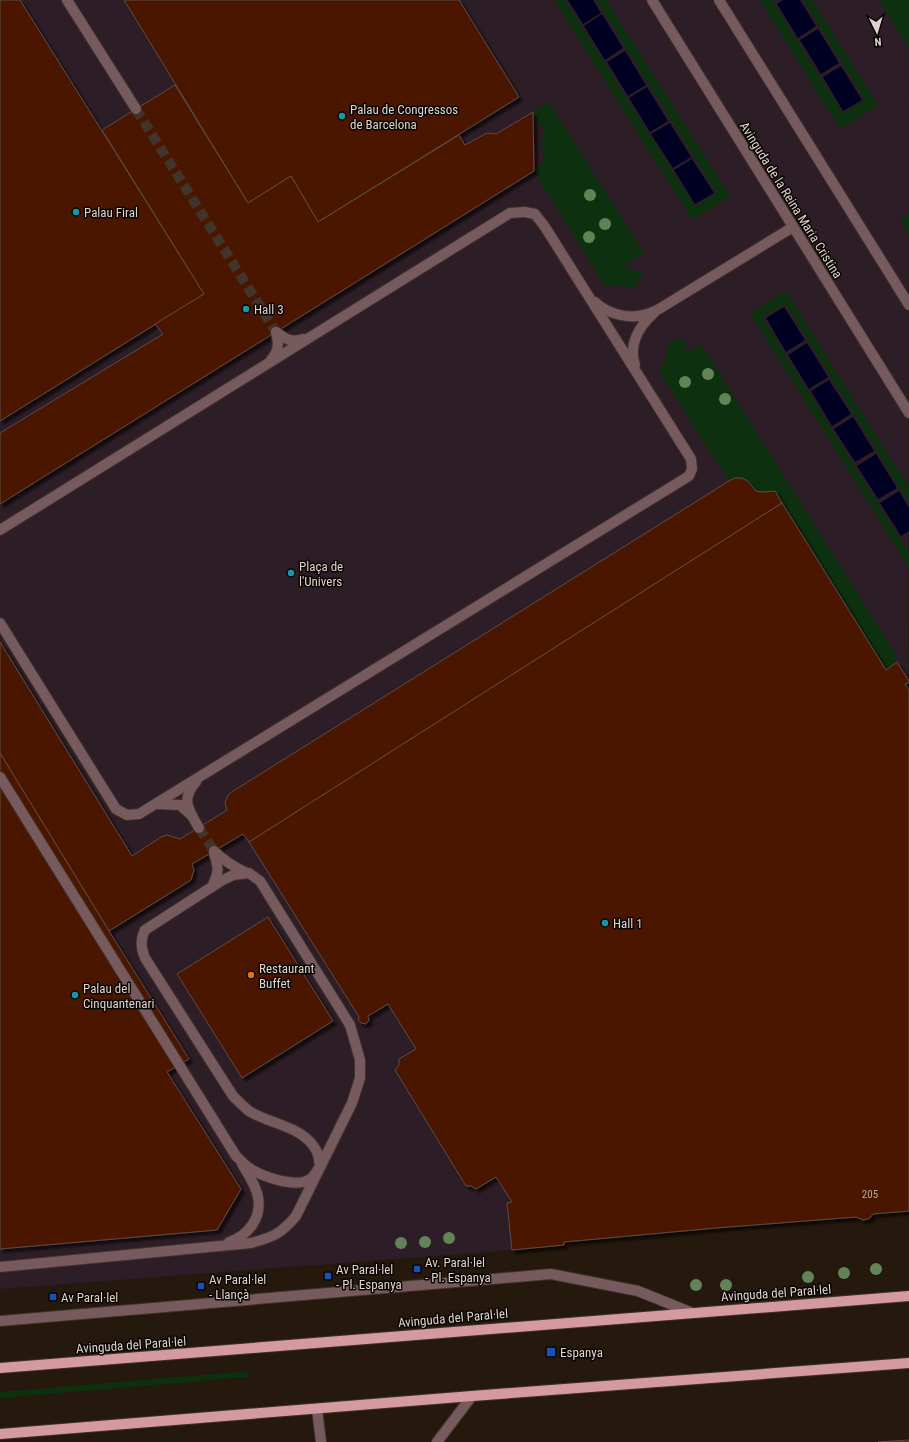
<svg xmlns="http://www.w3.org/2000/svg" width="909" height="1442" font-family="'Roboto Condensed',sans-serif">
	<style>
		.commercial { fill: #2d1d26 }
		.green { fill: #0d300e }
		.water { fill: #000023 }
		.building { fill: #4c1703; stroke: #5e4b45; filter: url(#shadow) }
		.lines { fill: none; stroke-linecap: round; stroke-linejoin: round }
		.minor-tunnel { stroke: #41342a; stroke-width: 10; stroke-dasharray: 10 5; stroke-linecap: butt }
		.minor-casing { stroke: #3f3228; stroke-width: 12 }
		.major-casing { stroke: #3f3228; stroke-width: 12 }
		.minor { stroke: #775a5d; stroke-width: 10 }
		.major { stroke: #d599a1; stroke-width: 10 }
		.tree { fill: #648257 }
		.culture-dot { fill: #0f9aa8; stroke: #0a0503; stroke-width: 1.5 }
		.food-dot { fill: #e8710a; stroke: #0a0503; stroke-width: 1.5 }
		.transit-dot { fill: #1a4fb4; stroke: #0a0503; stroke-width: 1.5 }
		.labels { text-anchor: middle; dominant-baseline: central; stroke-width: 3; stroke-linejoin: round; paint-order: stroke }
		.number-label { font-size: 11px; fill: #b9a59a }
		.poi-label { font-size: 13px; fill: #ddd4cd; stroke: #0a0503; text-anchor: start }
		.street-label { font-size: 13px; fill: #ddd4cd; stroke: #0a0503 }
	</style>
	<defs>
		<filter id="shadow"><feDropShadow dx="3.5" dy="3.5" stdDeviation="1" flood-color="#0009"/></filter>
	</defs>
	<rect width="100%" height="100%" fill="#25180d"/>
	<path class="commercial" d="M 0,0 L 909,0 L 908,1211 L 903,1212 L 900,1211 L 873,1214 L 869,1219 L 863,1220 L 856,1217 L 716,1228 L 564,1242 L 564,1245 L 512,1250 L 0,1289 Z"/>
	<g class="green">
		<path d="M 554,0 L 565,0 L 695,207 L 717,193 L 596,0 L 606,0 L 730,196 L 692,220 Z"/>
		<path d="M 760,0 L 772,0 L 843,114 L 865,100 L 803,0 L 812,0 L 878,105 L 840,129 Z"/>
		<path d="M 879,0 L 909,0 L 909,48 Z"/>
		<path d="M 549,102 L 644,253 L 623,267 L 643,273 L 635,289 L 620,285 L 604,285 L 534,171 C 554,158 535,149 545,132 L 533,112 Z"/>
		<path d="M 909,213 L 909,234 L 900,219 Z"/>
		<path d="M 786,291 L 909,488 L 909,503 L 785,303 L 762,317 L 909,554 L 909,568 L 750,313 Z"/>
		<path d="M 668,339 L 685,339 L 686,352 L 701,344 L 897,656 L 894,657 L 897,662 L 886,670 L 775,491 L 756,491 C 749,481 740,476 729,481 L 659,372 C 664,362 670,351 668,339 Z"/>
		<path d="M 248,1371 L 248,1377 L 0,1398 L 0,1392 Z"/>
	</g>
	<g class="water">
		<path d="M 568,0 L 593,0 L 601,13 L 583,24 Z"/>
		<path d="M 783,0 L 800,0 L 816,26 L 798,38 L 777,4 Z"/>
		<path d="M 602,14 L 623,48 L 605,60 L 584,26 Z"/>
		<path d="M 818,29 L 839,63 L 821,74 L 800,40 Z"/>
		<path d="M 625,51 L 646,85 L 628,96 L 607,62 Z"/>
		<path d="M 841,66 L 862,100 L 843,111 L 823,77 Z"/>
		<path d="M 647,87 L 668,121 L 650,132 L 629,98 Z"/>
		<path d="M 670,123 L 691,157 L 673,168 L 651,134 Z"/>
		<path d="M 692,159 L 714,193 L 695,204 L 674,170 Z"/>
		<path d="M 784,307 L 805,340 L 786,352 L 766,318 Z"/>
		<path d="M 807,343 L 828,377 L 809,389 L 788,355 Z"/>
		<path d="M 829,380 L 851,414 L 832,426 L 811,391 Z"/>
		<path d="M 853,417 L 874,451 L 855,462 L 834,429 Z"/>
		<path d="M 876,454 L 897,488 L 878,499 L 857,466 Z"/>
		<path d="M 899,491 L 909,508 L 909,531 L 901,536 L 880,503 Z"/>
	</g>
	<g class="building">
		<path d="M 0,0 L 20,0 L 204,294 L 0,421 Z"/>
		<path d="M 124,0 L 459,0 L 519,97 L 318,222 L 291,176 L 248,203 Z"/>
		<path d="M 175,85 L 248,203 L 291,176 L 318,222 L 459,135 L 465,145 L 487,133 L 496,134 L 533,112 L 534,171 L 0,504 L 0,433 L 163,334 L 155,324 L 204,294 L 102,130 Z"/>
		<path d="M 735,478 L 742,478 L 748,481 L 756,491 L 762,492 L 775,491 L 782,503 L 249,842 L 243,834 L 192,864 L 194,870 L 191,880 L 109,931 L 0,753 L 0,642 L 132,856 L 161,837 L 167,835 L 180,839 L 227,810 L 225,803 L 227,797 L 230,793 L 729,481 Z"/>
		<path d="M 782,503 L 886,670 L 897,662 L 909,681 L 909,683 L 905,684 L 909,690 L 909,1211 L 873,1214 L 869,1219 L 863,1220 L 856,1217 L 716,1228 L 564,1242 L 564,1245 L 512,1250 L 507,1203 L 512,1202 L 496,1177 L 476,1189 L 471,1186 L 466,1186 L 395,1070 L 399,1065 L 399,1059 L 416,1049 L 388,1004 L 368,1016 L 369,1020 L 366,1024 L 361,1023 L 358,1020 L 359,1017 L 249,842 Z"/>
		<path d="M 0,753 L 109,931 L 189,1059 L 167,1072 L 241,1189 L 217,1230 L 0,1249 Z"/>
		<path d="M 268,917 L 333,1021 L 242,1078 L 177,974 Z"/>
		<path d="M 909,1440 L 909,1442 L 878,1442 Z"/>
	</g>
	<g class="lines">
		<g class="minor-tunnel">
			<path d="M 136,109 L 276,332"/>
			<path d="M 199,828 L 214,851"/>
		</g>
		<defs>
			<g id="minor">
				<path d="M 67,0 L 136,109"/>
				<path d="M 652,0 L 909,413"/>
				<path d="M 719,0 L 909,305"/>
				<path d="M 595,302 C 607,314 630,320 647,314 C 651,313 655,311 659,309 L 793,227"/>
				<path d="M 276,332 C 285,339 292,343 303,339"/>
				<path d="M 271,360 C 279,350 279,345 276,332"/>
				<path d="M 635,365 C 628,345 639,326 654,313"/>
				<path d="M 0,530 L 510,213 L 525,212 L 535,214 L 545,227 L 691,459 L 692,469 L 689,476 L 139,814 L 127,815 L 116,809 L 0,623"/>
				<path d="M 0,777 L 236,1156 C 240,1159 243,1164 248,1167 C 260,1176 296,1189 310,1179 C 314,1177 317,1170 320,1167 C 319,1162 319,1156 317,1152 C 305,1126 271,1125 249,1111 C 244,1107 238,1101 233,1096 L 145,958 C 141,948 140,940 145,930 L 221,881 L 233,875 L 249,873 L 260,881 L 350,1025 L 360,1060 L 360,1078 L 352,1103 L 296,1216 C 281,1234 273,1237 251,1243 L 0,1267"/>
				<path d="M 196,782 C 180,799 189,811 199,828"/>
				<path d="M 156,804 L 180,805 L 190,814"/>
				<path d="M 214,851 C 224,861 234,867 247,873"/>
				<path d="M 212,887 C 219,872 219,869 214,853"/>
				<path d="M 229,1242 C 248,1236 262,1218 258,1197 C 256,1185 248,1174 242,1164"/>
				<path d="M 0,1321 L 551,1274 L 638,1291 L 690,1312"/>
				<path d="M 317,1409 L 321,1442"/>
				<path d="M 437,1442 L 472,1396"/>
			</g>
			<g id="major">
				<path d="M 0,1368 L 909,1296"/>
				<path d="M 0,1434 L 472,1396 L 909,1363"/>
			</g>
		</defs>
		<use href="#minor" class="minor-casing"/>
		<use href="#major" class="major-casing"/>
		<use href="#minor" class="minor"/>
		<use href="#major" class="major"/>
	</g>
	<g class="tree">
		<circle cx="590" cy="195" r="6"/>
		<circle cx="605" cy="224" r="6"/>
		<circle cx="589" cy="237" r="6"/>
		<circle cx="708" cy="374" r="6"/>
		<circle cx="685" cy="382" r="6"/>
		<circle cx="725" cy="399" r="6"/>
		<circle cx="449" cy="1238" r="6"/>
		<circle cx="425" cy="1242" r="6"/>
		<circle cx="401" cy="1243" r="6"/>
		<circle cx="876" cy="1269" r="6"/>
		<circle cx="844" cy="1273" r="6"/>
		<circle cx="808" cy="1277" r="6"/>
		<circle cx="696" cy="1285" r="6"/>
		<circle cx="726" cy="1285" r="6"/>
	</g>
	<g class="culture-dot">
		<circle cx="342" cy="116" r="4"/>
		<circle cx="76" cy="212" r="4"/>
		<circle cx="246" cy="309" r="4"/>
		<circle cx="291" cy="573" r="4"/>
		<circle cx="605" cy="923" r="4"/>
		<circle cx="75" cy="995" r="4"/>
	</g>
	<circle class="food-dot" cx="251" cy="975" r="4"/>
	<g class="transit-dot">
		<rect x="413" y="1265" width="8" height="8" rx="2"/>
		<rect x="324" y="1272" width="8" height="8" rx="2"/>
		<rect x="197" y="1282" width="8" height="8" rx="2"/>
		<rect x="49" y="1293" width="8" height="8" rx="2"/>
		<rect x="546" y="1347" width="10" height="10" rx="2"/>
	</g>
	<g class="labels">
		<g class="number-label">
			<text x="870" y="1194">205</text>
		</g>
		<g class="poi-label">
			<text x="350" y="109">Palau de Congressos<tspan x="350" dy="15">de Barcelona</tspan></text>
			<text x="84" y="212">Palau Firal</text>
			<text x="254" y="309">Hall 3</text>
			<text x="299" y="566">Plaça de<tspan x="299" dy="15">l'Univers</tspan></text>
			<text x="613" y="923">Hall 1</text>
			<text x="259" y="968">Restaurant<tspan x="259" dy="15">Buffet</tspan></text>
			<text x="83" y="988">Palau del<tspan x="83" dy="15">Cinquantenari</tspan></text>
			<text x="425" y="1262">Av. Paral·lel<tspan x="425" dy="15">- Pl. Espanya</tspan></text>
			<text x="336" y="1269">Av Paral·lel<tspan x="336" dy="15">- Pl. Espanya</tspan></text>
			<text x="209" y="1279">Av Paral·lel<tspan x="209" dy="15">- Llançà</tspan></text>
			<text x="61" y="1297">Av Paral·lel</text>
			<text x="560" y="1352">Espanya</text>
		</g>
		<g class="street-label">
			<text transform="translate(791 200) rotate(58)">Avinguda de la Reina Maria Cristina</text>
			<text transform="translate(776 1293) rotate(-4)">Avinguda del Paral·lel</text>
			<text transform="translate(453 1318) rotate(-5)">Avinguda del Paral·lel</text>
			<text transform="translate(131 1345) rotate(-4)">Avinguda del Paral·lel</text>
		</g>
	</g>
	<g transform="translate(877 32) rotate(175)" stroke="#0a0503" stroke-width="3" paint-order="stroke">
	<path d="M0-3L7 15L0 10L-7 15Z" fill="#ddd4cd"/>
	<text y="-6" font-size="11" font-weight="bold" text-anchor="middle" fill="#ddd4cd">N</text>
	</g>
</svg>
